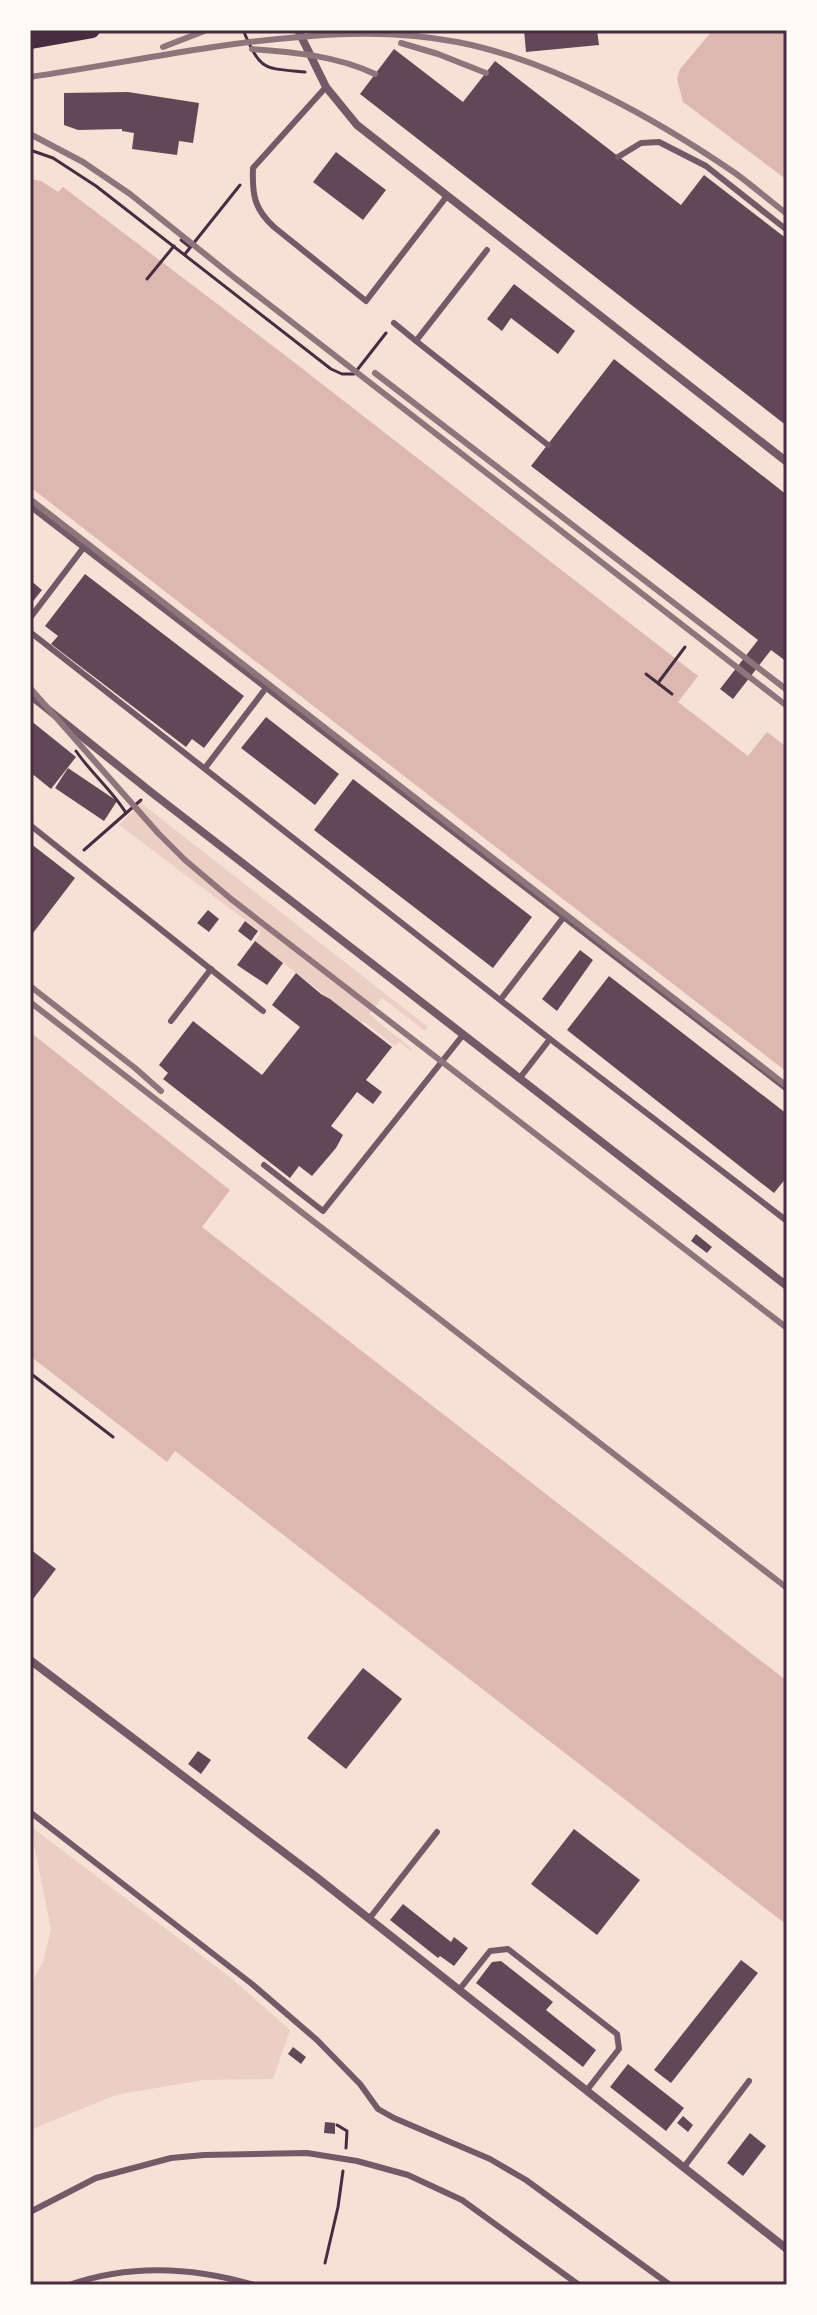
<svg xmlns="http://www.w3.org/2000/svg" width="817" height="2315" font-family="Poppins,sans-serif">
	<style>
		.green { fill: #ebcfc5 }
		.water { fill: #dcb8b0 }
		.building { fill: #644757 }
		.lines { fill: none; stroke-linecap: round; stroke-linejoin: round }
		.path { stroke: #4a2c40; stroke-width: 3 }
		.service { stroke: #755966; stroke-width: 6 }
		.minor { stroke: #755966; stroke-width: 8 }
		.secondary { stroke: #4a2c40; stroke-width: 16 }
		.rail { stroke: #8f747c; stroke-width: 6 }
		.neatline { fill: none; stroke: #4a2c40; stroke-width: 3 }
	</style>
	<rect width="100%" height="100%" fill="#f7e1d7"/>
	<g class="green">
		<path d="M 141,803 L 428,1027 L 425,1031 L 382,998 L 369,1014 L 412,1049 L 411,1051 L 399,1042 L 395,1046 L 364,1022 L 361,1023 L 255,941 L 261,932 L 119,825 Z"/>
		<path d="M 30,1826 L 230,1977 L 290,2030 L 273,2079 L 203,2080 L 116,2095 L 30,2130 L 30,1985 L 43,1962 L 51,1929 Z"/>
	</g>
	<g class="water">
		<path d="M 713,30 L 787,30 L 787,180 L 683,102 L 677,79 L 680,69 Z"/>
		<path d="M 30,179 L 41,181 L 58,192 L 63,187 L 286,356 L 698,676 L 678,702 L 748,756 L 767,732 L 787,747 L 787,1072 L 30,487 Z"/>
		<path d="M 30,1032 L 230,1190 L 202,1227 L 787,1681 L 787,1925 L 175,1451 L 167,1462 L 30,1356 Z"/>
	</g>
	<g class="building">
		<path d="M 524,30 L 597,30 L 599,45 L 526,52 Z"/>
		<path d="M 394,49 L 463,102 L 495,61 L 681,205 L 704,175 L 787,239 L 787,426 L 360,94 Z"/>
		<path d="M 128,92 L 199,103 L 193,143 L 179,141 L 177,155 L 132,149 L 134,133 L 122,131 L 122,129 L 78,130 L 64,125 L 64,93 Z"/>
		<path d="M 336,152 L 386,190 L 363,220 L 313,182 Z"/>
		<path d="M 514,284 L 575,331 L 558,354 L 511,318 L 502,331 L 487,319 Z"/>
		<path d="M 614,359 L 787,495 L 787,662 L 771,650 L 733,699 L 720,689 L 758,640 L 531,466 Z"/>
		<path d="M 85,574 L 244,696 L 204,748 L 192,739 L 186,747 L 51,644 L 58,636 L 45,626 Z"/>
		<path d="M 30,580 L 42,590 L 30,605 Z"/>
		<path d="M 266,717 L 339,774 L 315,805 L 241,748 Z"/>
		<path d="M 30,720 L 76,757 L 51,789 L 30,772 Z"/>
		<path d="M 68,768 L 117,801 L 104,821 L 55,788 Z"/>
		<path d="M 353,779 L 532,917 L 493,968 L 314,830 Z"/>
		<path d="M 30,843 L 75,878 L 30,937 Z"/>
		<path d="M 208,910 L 219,919 L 209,932 L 197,923 Z"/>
		<path d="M 245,921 L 258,931 L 251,941 L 238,931 Z"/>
		<path d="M 255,941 L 283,963 L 267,985 L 237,965 Z"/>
		<path d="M 580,950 L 593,960 L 557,1011 L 542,999 Z"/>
		<path d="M 296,973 L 321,994 L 330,999 L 392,1047 L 366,1080 L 382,1092 L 373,1104 L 357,1092 L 331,1126 L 343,1135 L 336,1148 L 312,1176 L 299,1166 L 290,1178 L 163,1079 L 168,1073 L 159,1065 L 193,1021 L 262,1075 L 300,1027 L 272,1005 Z"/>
		<path d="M 609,976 L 787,1114 L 787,1177 L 774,1193 L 567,1030 Z"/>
		<path d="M 696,1234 L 712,1247 L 707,1253 L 691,1241 Z"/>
		<path d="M 30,1549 L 56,1569 L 30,1603 Z"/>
		<path d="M 363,1668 L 402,1699 L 346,1769 L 307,1738 Z"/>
		<path d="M 198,1751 L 211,1760 L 201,1774 L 188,1764 Z"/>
		<path d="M 574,1829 L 640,1880 L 597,1935 L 531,1884 Z"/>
		<path d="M 403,1904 L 451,1942 L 454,1937 L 468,1948 L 454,1966 L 440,1956 L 438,1958 L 390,1920 Z"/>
		<path d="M 741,1960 L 758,1973 L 671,2083 L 654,2070 Z"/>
		<path d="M 501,1961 L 553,2002 L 546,2010 L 596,2050 L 583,2067 L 476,1983 L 492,1962 Z"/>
		<path d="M 293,2047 L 306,2057 L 301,2064 L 288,2054 Z"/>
		<path d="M 628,2064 L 684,2108 L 666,2131 L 610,2087 Z"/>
		<path d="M 683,2116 L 693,2125 L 688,2132 L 677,2123 Z"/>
		<path d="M 325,2122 L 335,2123 L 335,2134 L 324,2133 Z"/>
		<path d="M 750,2133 L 766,2146 L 743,2176 L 727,2163 Z"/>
	</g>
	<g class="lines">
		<g class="path">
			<path d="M 243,30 C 261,71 262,68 305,72"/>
			<path d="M 30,150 L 53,158 L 96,186 L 331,369 L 342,374 L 354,374 L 386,333"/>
			<path d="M 181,240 L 190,247"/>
			<path d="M 185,254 L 240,185"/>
			<path d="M 147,279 L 174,246"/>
			<path d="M 646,674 L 672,694"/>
			<path d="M 658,683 L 685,647"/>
			<path d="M 76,751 C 91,773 112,790 126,813"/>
			<path d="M 84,850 L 141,800"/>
			<path d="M 30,1373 L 113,1437"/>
			<path d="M 337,2125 L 347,2131 L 346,2148"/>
			<path d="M 325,2263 L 338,2207 L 343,2171"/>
		</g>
		<g class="service">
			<path d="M 326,87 L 253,168 C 252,194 254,209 274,227 L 366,301 L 447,196"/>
			<path d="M 618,157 L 641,143 L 659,142 L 706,166 L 787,230"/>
			<path d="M 394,323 L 416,341 L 487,250"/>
			<path d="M 416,341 L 548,445"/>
			<path d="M 30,506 L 787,1089"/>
			<path d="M 30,618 L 84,547"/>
			<path d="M 30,632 L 550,1039 L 787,1221"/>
			<path d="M 205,768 L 266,688"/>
			<path d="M 30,825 L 263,1011"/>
			<path d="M 501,999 L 563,918"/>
			<path d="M 171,1021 L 211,969"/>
			<path d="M 519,1079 L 550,1039"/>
			<path d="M 264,1165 L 323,1211 L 463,1035"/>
			<path d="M 30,1812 L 252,1984 L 317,2040 L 360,2084 L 378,2109 L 394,2118 L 490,2159 L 526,2180 L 670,2285"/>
			<path d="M 369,1919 L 437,1832"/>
			<path d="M 459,1990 L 490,1951 L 508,1949 L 617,2034 L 619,2049 L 587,2090"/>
			<path d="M 684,2167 L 749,2081"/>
			<path d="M 30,2212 L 96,2178 L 171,2158 L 204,2155 L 307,2153 L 357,2161 L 408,2175 L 462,2200 L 579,2285"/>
			<path d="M 69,2285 C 129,2264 193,2267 254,2285"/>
		</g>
		<g class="minor">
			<path d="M 298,30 L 326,87 L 357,125 L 787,462"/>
			<path d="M 30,695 L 151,792 L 787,1286"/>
			<path d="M 30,1660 L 315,1876 L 787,2249"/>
		</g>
		<path class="secondary" d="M 30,41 L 92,30"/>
		<g class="rail">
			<path d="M 401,43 L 438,54 L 486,73"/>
			<path d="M 163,47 L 207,30"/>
			<path d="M 252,49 C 294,52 337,56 375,74"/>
			<path d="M 30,77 C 120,64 209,44 300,37 C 351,32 406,32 457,42 C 551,60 656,119 735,173 C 753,186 770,201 787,214"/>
			<path d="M 30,134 L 83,162 L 130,194 L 231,275 L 787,706"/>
			<path d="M 375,373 L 787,690"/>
			<path d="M 30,499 L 787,1086"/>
			<path d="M 30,688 L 158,833 L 185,860 L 231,899 L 787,1328"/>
			<path d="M 30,986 L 135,1068 L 161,1091"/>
			<path d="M 30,1002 L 787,1588"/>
		</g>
	</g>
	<rect width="817" height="2315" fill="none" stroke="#fffaf5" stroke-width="64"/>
	<rect x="32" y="32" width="753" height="2251" class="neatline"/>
</svg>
